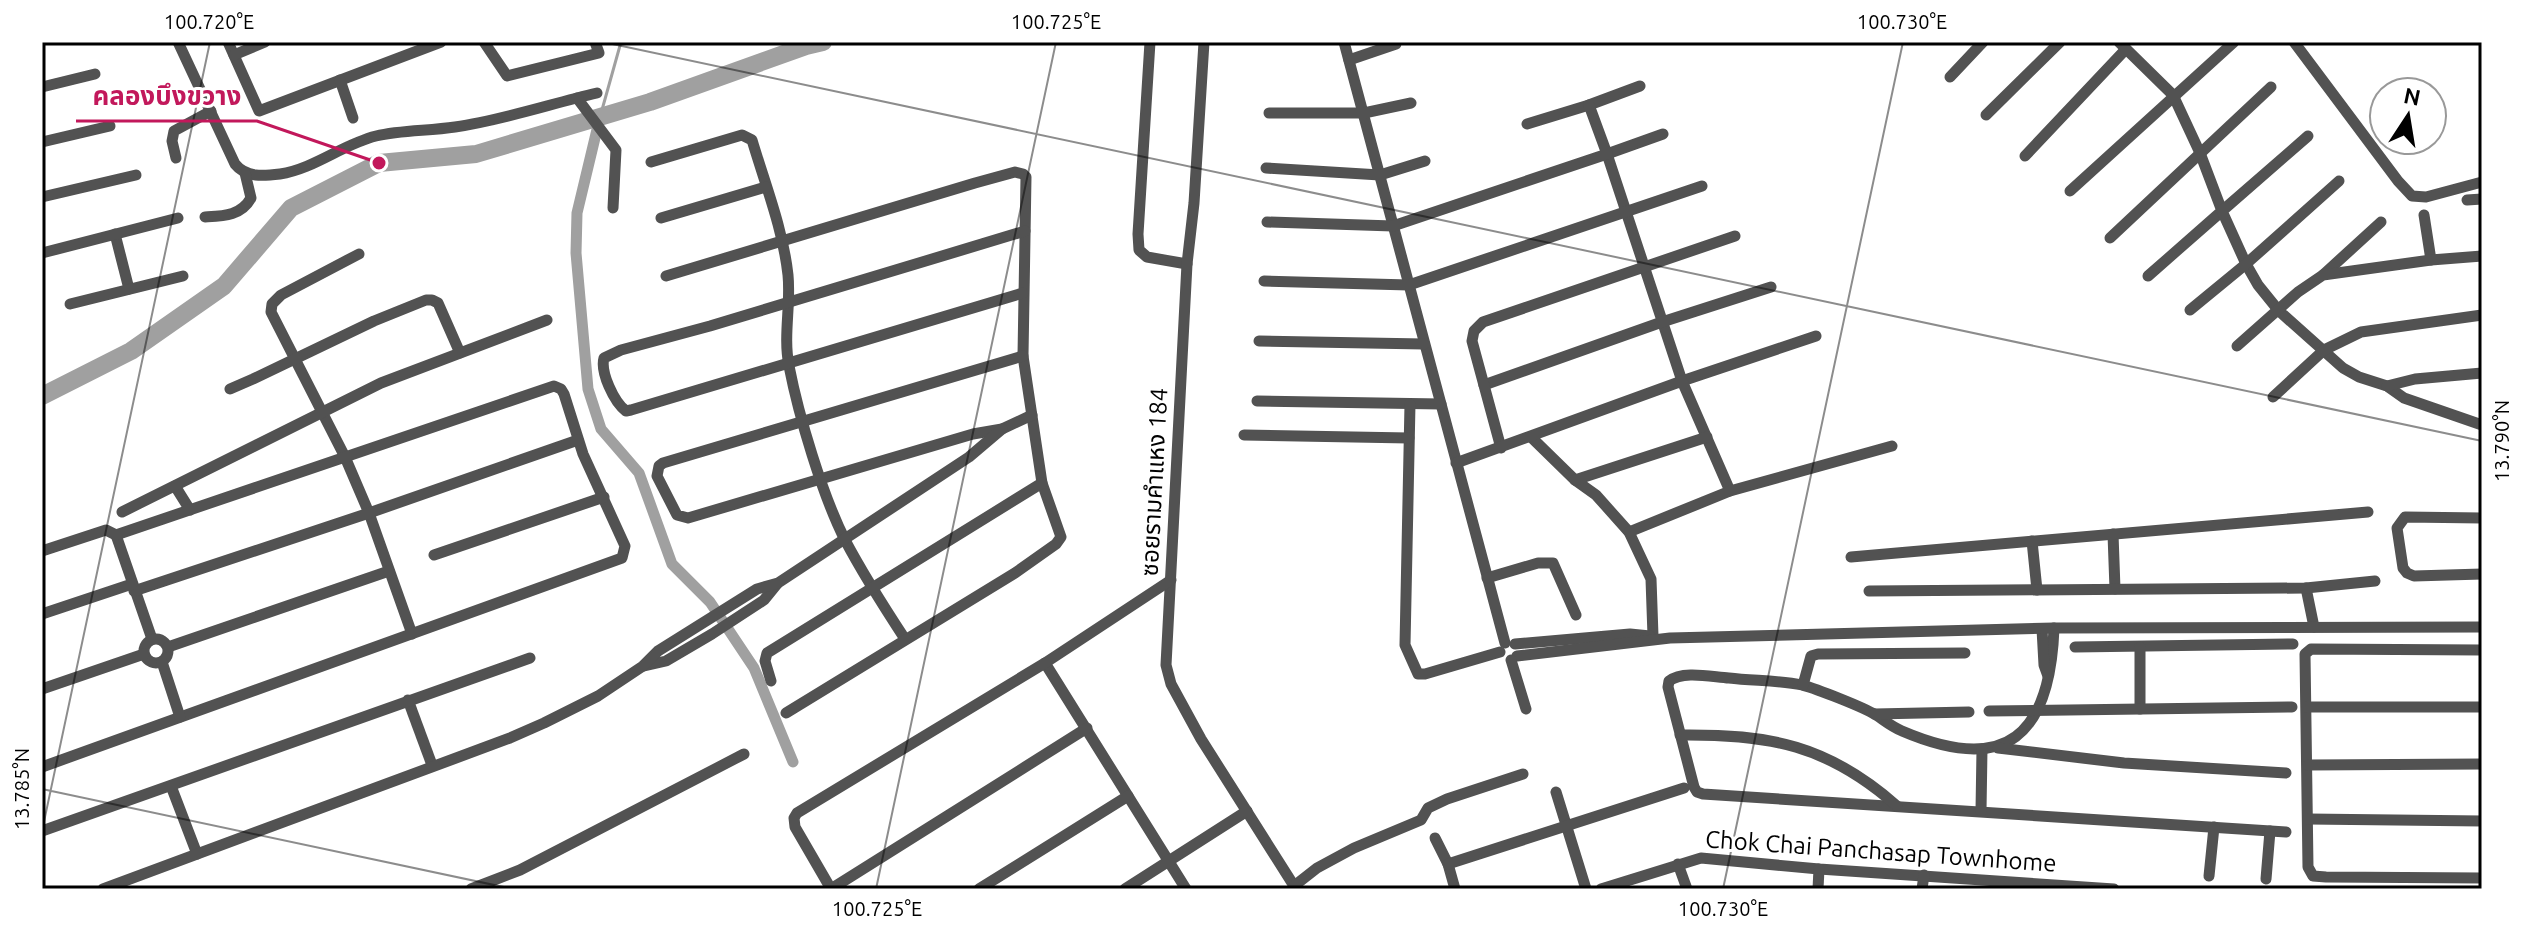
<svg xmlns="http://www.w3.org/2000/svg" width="2524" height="931" font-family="Ubuntu,'Noto Sans Thai',sans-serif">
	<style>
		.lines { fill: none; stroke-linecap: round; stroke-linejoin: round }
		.stream { stroke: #a0a0a0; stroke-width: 3 }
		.canal { stroke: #a0a0a0; stroke-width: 11 }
		.river { stroke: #a0a0a0; stroke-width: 18 }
		.street { stroke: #525252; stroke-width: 11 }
		.ticks { fill: none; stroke: #000; stroke-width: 2; stroke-opacity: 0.45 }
		.labels { text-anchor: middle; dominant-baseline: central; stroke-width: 6; stroke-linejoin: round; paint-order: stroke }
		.street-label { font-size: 24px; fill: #000; stroke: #fff }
		.leader { fill: none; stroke: #c2185b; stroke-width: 3 }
		.callout-dot { fill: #c2185b; stroke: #fff; stroke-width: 3 }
		.callout-label { font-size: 26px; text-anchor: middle; font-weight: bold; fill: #c2185b; stroke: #fff; stroke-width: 6; stroke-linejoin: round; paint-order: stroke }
		.neatline { fill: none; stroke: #000; stroke-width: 3 }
		.ticks-label { font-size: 20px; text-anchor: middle; fill: #000 }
	</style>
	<rect width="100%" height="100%" fill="#fff"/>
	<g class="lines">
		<path class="stream" d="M 600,117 L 621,42"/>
		<path class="canal" d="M 600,117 L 577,213 L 576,253 L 588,389 L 601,429 L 639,473 L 672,564 L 710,602 L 754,668 L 793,762"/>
		<path class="river" d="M 42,396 L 131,351 L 224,286 L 291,208 L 379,163 L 476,154 L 650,102 L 806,46 L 823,42"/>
		<g class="street">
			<path d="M 178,42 L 235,164 C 246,178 264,176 280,174 C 314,169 343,144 376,136 C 401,130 429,131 455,127 C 503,120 550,104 597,93"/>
			<path d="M 228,42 L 259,111 L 441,42"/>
			<path d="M 484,42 L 507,76 L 599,53 L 595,42"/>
			<path d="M 1150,42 L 1138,234 L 1139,250 L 1147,257 L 1187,264"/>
			<path d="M 1204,42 L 1194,203 L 1187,264 L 1166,665 L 1171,684 L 1201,739 L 1296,889"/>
			<path d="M 1344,42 L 1505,643"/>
			<path d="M 2119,42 L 2173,95 L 2200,153 L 2222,211 L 2148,276"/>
			<path d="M 2294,42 L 2398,181 L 2412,196 L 2426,197 L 2482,182"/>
			<path d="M 234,55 L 265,42"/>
			<path d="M 1349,60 L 1396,44"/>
			<path d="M 1950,77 L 1983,42"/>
			<path d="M 340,80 L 353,118"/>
			<path d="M 42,87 L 95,74"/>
			<path d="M 577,98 L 616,150 L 613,208"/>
			<path d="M 1269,113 L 1364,113 L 1411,103"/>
			<path d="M 1986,115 L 2060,42"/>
			<path d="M 1527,124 L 1589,105 L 1640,86"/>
			<path d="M 1663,134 L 1607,154 L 1682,381 L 1816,336"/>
			<path d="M 2308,136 L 2222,211 L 2246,264 L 2258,285 L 2279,311 L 2343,368 L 2359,377 L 2387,386 L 2404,398 L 2482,425"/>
			<path d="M 42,142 L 110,126"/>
			<path d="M 2025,156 L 2126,49"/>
			<path d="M 176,158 L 172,141 L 174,131 L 211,111"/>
			<path d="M 651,162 L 742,135 L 752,140 C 765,184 783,229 788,275 C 791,305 783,336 789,366 C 799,417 822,494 845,540 C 863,574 884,607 905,639"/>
			<path d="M 1266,168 L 1380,175 L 1425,161"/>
			<path d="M 2070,191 L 2234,42"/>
			<path d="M 42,197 L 136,175"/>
			<path d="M 2467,200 L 2482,199"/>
			<path d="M 2424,215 L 2431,260"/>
			<path d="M 205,217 C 223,216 241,216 251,198 L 245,173"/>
			<path d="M 661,218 L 766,187"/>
			<path d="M 1267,222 L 1393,226 L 1607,154 L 1589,105"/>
			<path d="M 115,234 L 129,289"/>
			<path d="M 2110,238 L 2271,87"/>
			<path d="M 42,253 L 178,218"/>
			<path d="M 359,254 L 281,295 L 272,304 L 271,312 L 345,457 L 369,513 L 412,634"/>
			<path d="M 2323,275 L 2381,222"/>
			<path d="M 666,276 L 975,183 L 1015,172 L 1023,174 L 1026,177 L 1023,356 L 1042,483 L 1061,537 L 1056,544 L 1015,573 L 786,713"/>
			<path d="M 1264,281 L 1409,285 L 1702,186"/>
			<path d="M 1023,293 L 631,410 L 626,411 C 614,402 600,372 604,358 L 621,350 L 710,326 L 1025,231"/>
			<path d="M 70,304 L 183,276"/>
			<path d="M 2190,310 L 2246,264 L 2339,181"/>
			<path d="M 1259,341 L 1424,344"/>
			<path d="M 2237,346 L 2298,292 L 2323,275 L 2431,260 L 2482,256"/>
			<path d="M 1023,356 L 663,463 L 659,466 L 657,476 L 677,515 L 688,518 L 973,434 L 1002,429 L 1032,415"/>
			<path d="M 1484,385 L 1662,322 L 1771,287"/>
			<path d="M 2387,386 L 2415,379 L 2482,373"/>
			<path d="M 230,389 L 253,379 L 374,321 L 426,300 L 432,300 L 438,303 L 460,353"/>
			<path d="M 2273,397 L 2324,350 L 2361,332 L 2482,315"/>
			<path d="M 1257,401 L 1441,404"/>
			<path d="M 1410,404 L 1405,645 L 1418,674 L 1425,674 L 1500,652"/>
			<path d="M 1244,435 L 1409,438"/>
			<path d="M 1531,437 L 1575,480 L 1596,495 L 1629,532 L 1651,579 L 1653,636"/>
			<path d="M 1501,448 L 1472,341 L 1474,331 L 1483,322 L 1735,236"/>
			<path d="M 1456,463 L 1682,381 L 1730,491"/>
			<path d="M 1575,480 L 1707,437"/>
			<path d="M 175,486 L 190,510"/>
			<path d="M 122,512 L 381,383 L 547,320"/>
			<path d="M 2482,518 L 2405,517 L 2397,528 L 2403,568 L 2407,573 L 2414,576 L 2482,574"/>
			<path d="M 1629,532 L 1730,491 L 1892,446"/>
			<path d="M 2113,534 L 2115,589"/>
			<path d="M 116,535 L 152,639"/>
			<path d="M 2032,541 L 2037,590"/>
			<path d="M 42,551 L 106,530 L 116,535 L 554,386 L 561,389 L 564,394 L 583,454 L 625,546 L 622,558 L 42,767"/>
			<path d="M 434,555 L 604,497"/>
			<path d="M 1851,557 L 2368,512"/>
			<path d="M 1487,578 L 1538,563 L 1553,563 L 1576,615"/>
			<path d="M 2306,588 L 2314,627"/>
			<path d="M 134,591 L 369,513 L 578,440"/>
			<path d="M 1869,591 L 2306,588 L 2375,581"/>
			<path d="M 42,614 L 132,584"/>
			<path d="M 2054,628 C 2050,735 2007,776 1902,731 C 1892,727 1885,721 1876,715 C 1863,707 1817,689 1802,685 C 1779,680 1753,681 1729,678 C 1712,677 1683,670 1669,681 L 1668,687 L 1694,787 L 1697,792 L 1703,794 L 2286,832"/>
			<path d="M 2042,629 L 2044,665 L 2048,676"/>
			<circle cx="156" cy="651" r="12"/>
			<path d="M 1515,644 L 1630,634 L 1650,636"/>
			<path d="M 168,647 L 389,571"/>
			<path d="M 2075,647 L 2293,644"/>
			<path d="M 2140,647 L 2140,709"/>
			<path d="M 2482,650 L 2311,649 L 2305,654 L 2308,867 L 2313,876 L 2326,877 L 2482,878"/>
			<path d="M 1517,656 L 1670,638 L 2054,628 L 2482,627"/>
			<path d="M 1511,660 L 1526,709"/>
			<path d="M 162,662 L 180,717"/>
			<path d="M 1045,663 L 1186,889"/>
			<path d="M 644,666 L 666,661 L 712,634 L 764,600 L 777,584"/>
			<path d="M 771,681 L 765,661 L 767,653 L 1042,483"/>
			<path d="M 1803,685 L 1811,656 L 1818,654 L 1965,653"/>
			<path d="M 42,689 L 144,654"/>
			<path d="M 408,700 L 432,765"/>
			<path d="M 2307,707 L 2482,707"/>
			<path d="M 1989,711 L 2292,707"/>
			<path d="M 1875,714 L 1969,712"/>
			<path d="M 1087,728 L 831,889 L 795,827 L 794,818 L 797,813 L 1045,663 L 1171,580"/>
			<path d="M 1680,735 C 1770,734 1828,745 1897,806"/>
			<path d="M 1998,748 L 2124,763 L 2286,773"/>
			<path d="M 2308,765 L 2482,764"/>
			<path d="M 171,786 L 197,854"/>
			<path d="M 1556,792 L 1586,889"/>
			<path d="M 1981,811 L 1982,749"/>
			<path d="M 2308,819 L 2482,821"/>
			<path d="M 42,831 L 530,658"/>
			<path d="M 1435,838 L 1448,864 L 1455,889"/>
			<path d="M 1448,864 L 1684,788"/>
			<path d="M 1678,864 L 1687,889"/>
			<path d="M 2209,876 L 2214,827"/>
			<path d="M 2266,879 L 2270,831"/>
			<path d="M 1294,886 L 1317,868 L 1354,848 L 1421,820 L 1428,808 L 1447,799 L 1523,774"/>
			<path d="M 103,889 L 510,738 L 544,723 L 598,696 L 643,666 L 658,651 L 757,589 L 778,583 L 969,457 L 1002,429"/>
			<path d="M 471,889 L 520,870 L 744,754"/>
			<path d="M 979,889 L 1128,796"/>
			<path d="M 1125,889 L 1247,811"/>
			<path d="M 1601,889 L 1701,858 L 1819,869 L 2114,889"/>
			<path d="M 1818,889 L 1819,869"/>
			<path d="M 1922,889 L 1924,875"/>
		</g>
	</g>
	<path class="ticks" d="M 603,42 L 2482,441M 42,789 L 513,889M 42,831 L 210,42M 876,889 L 1056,42M 1723,889 L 1903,42"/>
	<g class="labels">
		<g class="street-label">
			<text transform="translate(1154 482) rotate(-87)">ซอยรามคำแหง 184</text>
			<text transform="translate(1881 851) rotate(4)">Chok Chai Panchasap Townhome</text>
		</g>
	</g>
	<path class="leader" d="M379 163L257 121H76"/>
	<circle class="callout-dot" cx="379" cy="163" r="8"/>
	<g class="callout-label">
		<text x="167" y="105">คลองบึงขวาง</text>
	</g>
	<rect width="2524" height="931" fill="none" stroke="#ffffff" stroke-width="88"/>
	<g transform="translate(2408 116) rotate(12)"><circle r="38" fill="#ffffff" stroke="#999999" stroke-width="2"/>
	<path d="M0-6L14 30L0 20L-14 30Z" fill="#000000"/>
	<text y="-12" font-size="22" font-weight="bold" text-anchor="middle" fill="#000000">N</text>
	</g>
	<rect x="44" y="44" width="2436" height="843" class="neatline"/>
	<g class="ticks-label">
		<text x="209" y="29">100.720°E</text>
		<text x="1056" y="29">100.725°E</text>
		<text x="1902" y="29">100.730°E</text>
		<text transform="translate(2502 441) rotate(-90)" y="7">13.790°N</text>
		<text transform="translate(22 789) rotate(-90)" y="7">13.785°N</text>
		<text x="877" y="916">100.725°E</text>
		<text x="1723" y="916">100.730°E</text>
	</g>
</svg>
